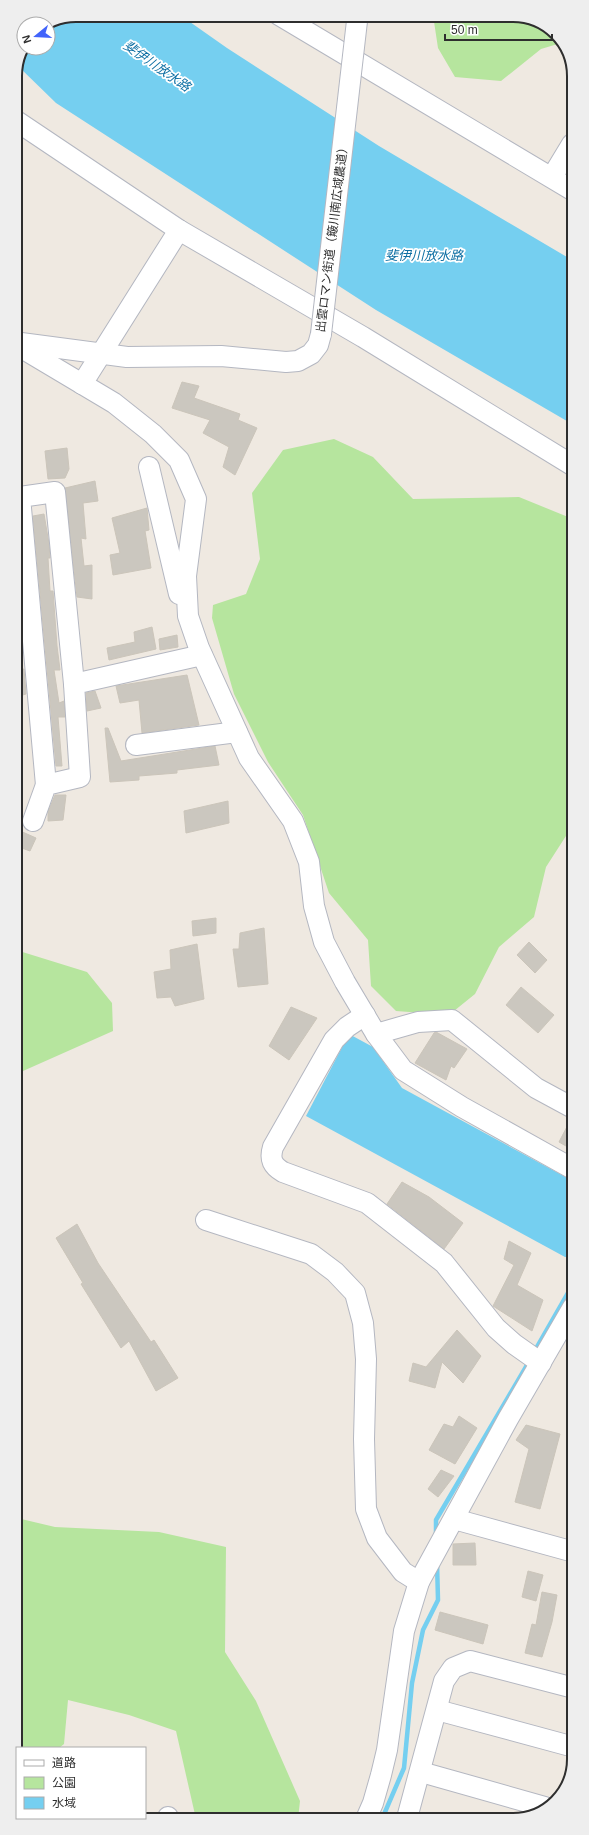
<svg xmlns="http://www.w3.org/2000/svg" width="589" height="1835" font-family="Arial,'Noto Sans JP',sans-serif">
	<style>
		.green { fill: #b6e59e }
		.water { fill: #75cff0 }
		.lines { fill: none; stroke-linecap: round; stroke-linejoin: round }
		.stream { stroke: #75cff0; stroke-width: 4.5 }
		.building { fill: #cbc7bf; stroke: #cbc5ba }
		.minor-casing { stroke: #b4b7c1; stroke-width: 22 }
		.minor { stroke: #fff; stroke-width: 20 }
		.minor-bridge-casing { stroke: #b4b7c1; stroke-width: 22; stroke-linecap: butt }
		.minor-bridge { stroke: #fff; stroke-width: 20 }
		.labels { text-anchor: middle; dominant-baseline: central; stroke-width: 3.5; stroke-linejoin: round; paint-order: stroke }
		.street-label { font-size: 12px; fill: #2e2e2e; stroke: #fff }
		.water-label { font-size: 13px; font-style: italic; fill: #0d6fa3; stroke: #fff }
		.rim { fill: none; stroke: #2e2e2e; stroke-width: 2 }
	</style>
	<rect width="100%" height="100%" fill="#efe9e1"/>
	<g class="green">
		<path d="M 433,15 L 517,15 L 553,30 L 561,43 L 541,49 L 501,81 L 455,77 L 438,48 Z"/>
		<path d="M 334,439 L 373,457 L 413,499 L 519,497 L 573,519 L 573,825 L 546,867 L 534,917 L 499,947 L 475,994 L 449,1015 L 396,1011 L 371,986 L 368,940 L 329,893 L 303,815 L 268,762 L 234,694 L 212,618 L 213,605 L 246,594 L 260,559 L 252,493 L 283,450 Z"/>
		<path d="M 16,950 L 87,972 L 112,1003 L 113,1031 L 23,1071 L 16,1101 Z"/>
		<path d="M 17,1518 L 55,1527 L 159,1532 L 226,1547 L 225,1652 L 256,1701 L 300,1801 L 298,1819 L 196,1819 L 176,1731 L 129,1715 L 68,1700 L 64,1744 L 59,1748 L 17,1748 Z"/>
	</g>
	<g class="water">
		<path d="M 77,15 L 180,15 L 227,48 L 379,146 L 572,260 L 572,424 L 376,310 L 56,103 L 18,66 L 26,48 L 48,48 L 48,27 Z"/>
		<path d="M 349,1034 L 373,1047 L 402,1088 L 573,1181 L 573,1257 L 565,1257 L 306,1116 Z"/>
	</g>
	<g class="lines">
		<g class="stream">
			<path d="M 534,1352 L 573,1284"/>
			<path d="M 436,1535 L 436,1520 L 530,1360"/>
			<path d="M 382,1819 L 404,1768 L 412,1683 L 423,1630 L 438,1600 L 437,1562"/>
		</g>
	</g>
	<g class="building">
		<path d="M 182,382 L 199,386 L 194,398 L 240,414 L 238,420 L 257,428 L 235,475 L 223,467 L 229,447 L 203,433 L 210,420 L 172,408 Z"/>
		<path d="M 67,448 L 69,469 L 65,478 L 48,479 L 45,451 Z"/>
		<path d="M 95,481 L 98,501 L 83,503 L 86,539 L 81,538 L 84,566 L 92,565 L 92,599 L 77,597 L 65,488 Z"/>
		<path d="M 147,508 L 149,530 L 145,531 L 151,568 L 113,575 L 110,555 L 120,553 L 112,518 Z"/>
		<path d="M 44,514 L 49,544 L 50,558 L 48,558 L 50,591 L 53,591 L 57,646 L 60,670 L 54,670 L 59,703 L 64,701 L 65,717 L 58,717 L 62,766 L 56,766 L 33,516 Z"/>
		<path d="M 152,627 L 156,649 L 109,660 L 107,648 L 135,642 L 134,632 Z"/>
		<path d="M 177,635 L 178,647 L 160,650 L 159,639 Z"/>
		<path d="M 24,669 L 26,694 L 16,697 L 16,670 Z"/>
		<path d="M 187,675 L 199,725 L 142,733 L 139,700 L 120,703 L 116,686 Z"/>
		<path d="M 95,691 L 101,708 L 87,711 L 86,693 Z"/>
		<path d="M 105,728 L 108,728 L 121,761 L 215,746 L 219,765 L 177,770 L 177,773 L 139,776 L 139,780 L 110,782 Z"/>
		<path d="M 55,795 L 66,795 L 63,820 L 48,821 L 48,812 Z"/>
		<path d="M 228,801 L 229,823 L 186,833 L 184,811 Z"/>
		<path d="M 18,830 L 36,838 L 30,851 L 16,846 Z"/>
		<path d="M 216,918 L 216,933 L 193,936 L 192,921 Z"/>
		<path d="M 264,928 L 268,984 L 238,987 L 233,949 L 239,949 L 240,933 Z"/>
		<path d="M 529,942 L 547,960 L 535,973 L 517,955 Z"/>
		<path d="M 197,944 L 204,999 L 175,1006 L 171,997 L 157,998 L 154,972 L 171,969 L 170,950 Z"/>
		<path d="M 521,987 L 554,1015 L 538,1033 L 506,1005 Z"/>
		<path d="M 291,1007 L 317,1018 L 289,1060 L 269,1046 Z"/>
		<path d="M 436,1032 L 467,1049 L 454,1068 L 451,1066 L 446,1080 L 415,1063 L 434,1033 Z"/>
		<path d="M 571,1119 L 573,1119 L 573,1150 L 559,1142 Z"/>
		<path d="M 402,1182 L 429,1197 L 463,1223 L 444,1249 L 387,1204 Z"/>
		<path d="M 77,1224 L 98,1263 L 151,1342 L 154,1340 L 178,1378 L 156,1391 L 129,1341 L 121,1348 L 81,1284 L 83,1283 L 56,1238 Z"/>
		<path d="M 509,1241 L 531,1253 L 517,1285 L 543,1300 L 532,1331 L 493,1306 L 514,1265 L 504,1259 Z"/>
		<path d="M 457,1330 L 481,1356 L 463,1383 L 442,1362 L 435,1388 L 409,1381 L 413,1363 L 426,1367 Z"/>
		<path d="M 459,1416 L 477,1428 L 455,1464 L 429,1450 L 444,1424 L 453,1427 Z"/>
		<path d="M 526,1425 L 560,1434 L 540,1509 L 515,1502 L 529,1449 L 516,1440 Z"/>
		<path d="M 441,1470 L 454,1476 L 438,1497 L 428,1489 Z"/>
		<path d="M 475,1543 L 476,1565 L 453,1565 L 453,1544 Z"/>
		<path d="M 528,1571 L 543,1575 L 536,1601 L 522,1597 Z"/>
		<path d="M 542,1592 L 557,1595 L 552,1622 L 542,1657 L 525,1653 L 532,1624 L 536,1625 Z"/>
		<path d="M 440,1612 L 488,1625 L 483,1644 L 435,1630 Z"/>
	</g>
	<g class="lines">
		<defs>
			<g id="minor">
				<path d="M 279,15 L 572,190"/>
				<path d="M 15,120 L 179,230 L 363,337 L 572,465"/>
				<path d="M 552,177 L 572,144"/>
				<path d="M 21,343 L 127,357 L 221,356 L 286,362 L 298,361 L 311,354 L 318,345 L 321,334"/>
				<path d="M 15,344 L 114,403 L 153,434 L 179,460 L 196,499 L 186,576 L 188,616 L 199,648 L 249,758 L 293,821 L 309,862 L 314,906 L 324,942 L 345,982 L 376,1034 L 403,1070 L 462,1107 L 573,1169"/>
				<path d="M 82,384 L 179,230"/>
				<path d="M 149,467 L 179,594"/>
				<path d="M 136,745 L 237,732"/>
				<path d="M 46,785 L 20,497 L 55,492 L 74,684"/>
				<path d="M 33,821 L 46,785 L 80,777 L 74,684 L 202,655"/>
				<path d="M 365,1015 L 347,1027 L 334,1040 L 273,1147 C 269,1160 273,1166 283,1172 L 367,1203 L 444,1263 L 496,1328 L 514,1344 L 541,1363"/>
				<path d="M 376,1034 L 418,1022 L 452,1020 L 536,1088 L 573,1108"/>
				<path d="M 206,1220 L 311,1254 L 335,1272 L 355,1293 L 363,1323 L 366,1359 L 364,1439 L 366,1509 L 377,1538 L 403,1572 L 419,1582"/>
				<path d="M 454,1519 L 574,1552"/>
				<path d="M 437,1710 L 574,1747"/>
				<path d="M 421,1772 L 545,1807"/>
				<path d="M 168,1817 L 168,1819"/>
				<path d="M 407,1818 L 444,1681 L 453,1668 L 470,1661 L 574,1688"/>
				<path d="M 366,1819 L 373,1803 L 381,1775 L 387,1750 L 404,1631 L 419,1582 L 508,1419 L 573,1307"/>
			</g>
		</defs>
		<use href="#minor" class="minor-casing"/>
		<use href="#minor" class="minor"/>
		<defs>
			<path id="minor-bridge" d="M 321,334 L 357,21"/>
		</defs>
		<use href="#minor-bridge" class="minor-bridge-casing"/>
		<use href="#minor-bridge" class="minor-bridge"/>
	</g>
	<g class="labels">
		<g class="street-label">
			<text transform="translate(332 237) rotate(-83)">出雲ロマン街道（簸川南広域農道）</text>
		</g>
		<g class="water-label">
			<text transform="translate(157 66) rotate(35)">斐伊川放水路</text>
			<text x="424" y="255">斐伊川放水路</text>
		</g>
	</g>
	<path d="M0 0H589V1835H0ZM76 22H513A54 54 0 0 1 567 76V1759A54 54 0 0 1 513 1813H76A54 54 0 0 1 22 1759V76A54 54 0 0 1 76 22Z" fill="#eee" fill-rule="evenodd"/>
	<path class="rim" d="M76 22H513A54 54 0 0 1 567 76V1759A54 54 0 0 1 513 1813H76A54 54 0 0 1 22 1759V76A54 54 0 0 1 76 22Z"/>
	<rect x="16" y="1747" width="130" height="72" fill="#ffffff" stroke="#ababab"/>
	<rect x="24" y="1760" width="20" height="6" fill="#ffffff" stroke="#ababab"/>
	<text x="52" y="1767" font-size="12" fill="#2e2e2e">道路</text>
	<rect x="24" y="1777" width="20" height="12" fill="#b6e59e" stroke="#ababab"/>
	<text x="52" y="1787" font-size="12" fill="#2e2e2e">公園</text>
	<rect x="24" y="1797" width="20" height="12" fill="#75cff0" stroke="#ababab"/>
	<text x="52" y="1807" font-size="12" fill="#2e2e2e">水域</text>
	<g transform="translate(36 36) rotate(252)"><circle r="19" fill="#ffffff" stroke="#ababab"/>
	<path d="M0-3L7 15L0 10L-7 15Z" fill="#4264fb"/>
	<text y="-6" font-size="11" font-weight="bold" text-anchor="middle" fill="#2e2e2e">N</text>
	</g>
	<path d="M445 34v6h107v-6" fill="none" stroke="#2e2e2e" stroke-width="2"/>
	<text x="451" y="34" font-size="12" fill="#2e2e2e" stroke="#ffffff" stroke-width="3" paint-order="stroke">50 m</text>
</svg>
